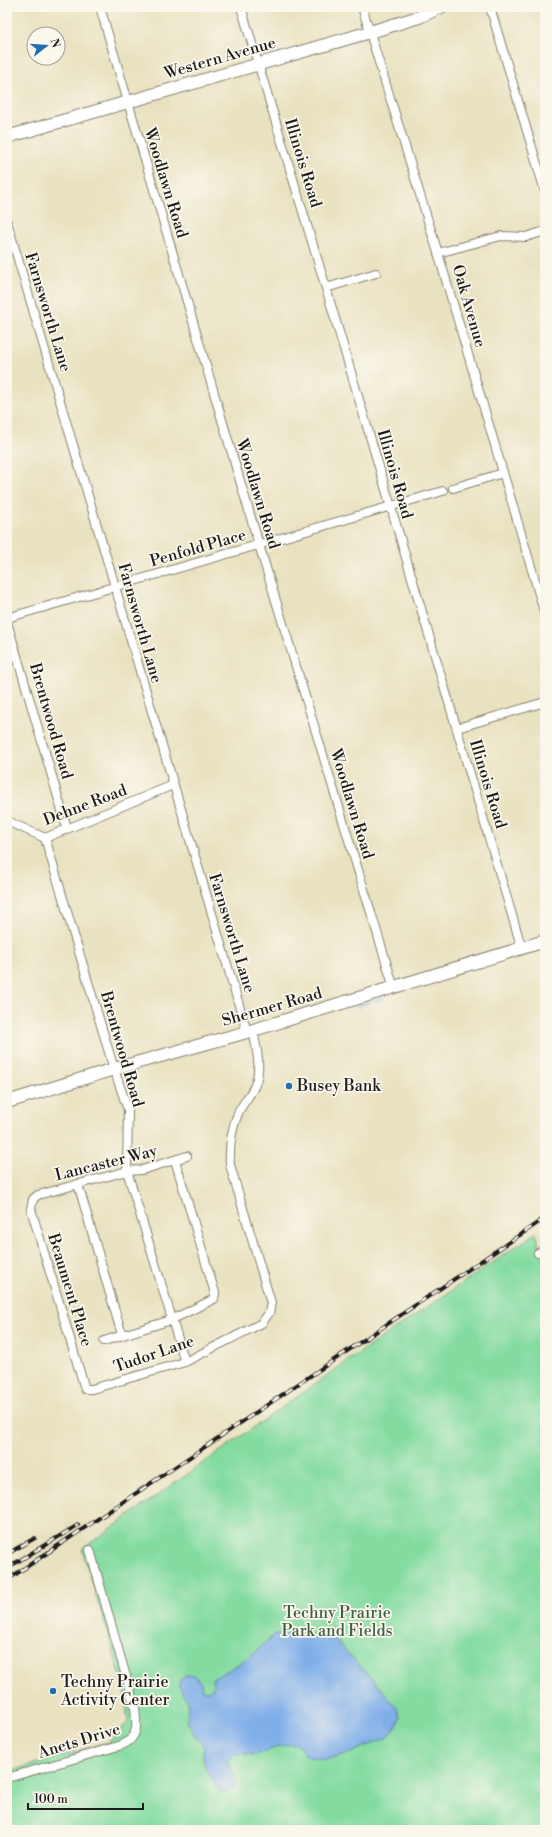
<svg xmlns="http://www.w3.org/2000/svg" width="552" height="1837" font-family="'Libre Bodoni',serif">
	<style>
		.green { fill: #83dba0; stroke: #507c5e }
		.water { fill: #7faee9; stroke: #4e6582 }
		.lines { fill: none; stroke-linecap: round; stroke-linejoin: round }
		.stream { stroke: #7faee9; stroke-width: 2.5 }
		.street-casing { stroke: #827f6e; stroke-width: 10 }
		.secondary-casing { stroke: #827f6e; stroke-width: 14 }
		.street { stroke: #fff; stroke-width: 8 }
		.secondary { stroke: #fff; stroke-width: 12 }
		.rail-casing { stroke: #1c1c1c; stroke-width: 4 }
		.rail { stroke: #fbf7ec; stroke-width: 2.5; stroke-dasharray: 8; stroke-linecap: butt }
		.poi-dot { fill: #1f6fb2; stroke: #fbf7ec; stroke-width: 1.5 }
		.labels { text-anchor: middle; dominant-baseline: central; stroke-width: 3.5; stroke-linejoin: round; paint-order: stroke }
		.street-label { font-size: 16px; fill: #1c1c1c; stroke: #fbf7ec }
		.poi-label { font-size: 16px; fill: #1c1c1c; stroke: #fbf7ec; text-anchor: start }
		.park-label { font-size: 16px; fill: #405f4a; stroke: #fbf7ec }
	</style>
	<rect width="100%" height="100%" fill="#fbf7ec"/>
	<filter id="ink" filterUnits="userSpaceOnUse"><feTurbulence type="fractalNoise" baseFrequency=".025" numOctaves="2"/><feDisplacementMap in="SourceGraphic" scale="8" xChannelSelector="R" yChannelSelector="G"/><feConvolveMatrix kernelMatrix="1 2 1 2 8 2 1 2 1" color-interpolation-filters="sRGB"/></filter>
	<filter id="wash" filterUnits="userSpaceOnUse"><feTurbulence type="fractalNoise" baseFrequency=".012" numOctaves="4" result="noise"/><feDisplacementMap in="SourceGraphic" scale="16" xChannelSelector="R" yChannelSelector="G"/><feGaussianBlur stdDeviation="0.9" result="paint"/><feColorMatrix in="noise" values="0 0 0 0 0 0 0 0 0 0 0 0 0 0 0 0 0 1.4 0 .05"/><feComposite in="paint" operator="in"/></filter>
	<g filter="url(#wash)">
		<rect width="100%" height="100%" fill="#e9e2c1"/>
		<path class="green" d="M 536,1233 L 545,1264 L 545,1830 L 7,1830 L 7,1772 L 109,1742 L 128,1722 L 124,1687 L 82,1549 L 346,1362 Z"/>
		<path class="water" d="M 275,1634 L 297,1634 L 335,1640 L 378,1685 L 397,1708 L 400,1718 L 397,1726 L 388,1737 L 353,1752 L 325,1760 L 307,1756 L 297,1744 L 284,1745 L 254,1755 L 235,1753 L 228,1759 L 237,1784 L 230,1791 L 222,1793 C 212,1779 199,1765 204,1747 L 197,1739 L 187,1720 L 188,1702 L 179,1686 L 180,1680 L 187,1675 L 195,1676 L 202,1684 L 201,1689 L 206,1691 L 211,1690 L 214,1684 L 212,1679 C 236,1667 256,1653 275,1634 Z"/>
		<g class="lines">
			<g class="stream">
				<path d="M 375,1000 L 383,998"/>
				<path d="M 358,1006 L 369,1002"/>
			</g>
		</g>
	</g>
	<g filter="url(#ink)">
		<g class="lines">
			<defs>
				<g id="street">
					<path d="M 100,7 L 259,545 L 394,988"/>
					<path d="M 241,7 L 326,288 L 522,949"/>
					<path d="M 362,7 L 438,253 L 545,614"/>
					<path d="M 490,7 L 545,191"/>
					<path d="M 7,222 L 247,1032"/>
					<path d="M 438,253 L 501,236 L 526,237 L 545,231"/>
					<path d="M 326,288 L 376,273"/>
					<path d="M 453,488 L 503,473"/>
					<path d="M 7,618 L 443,491"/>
					<path d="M 7,622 L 67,828"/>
					<path d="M 457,728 L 545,702"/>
					<path d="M 7,821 L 45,838 L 173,785"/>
					<path d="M 45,838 L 114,1069 L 128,1110 L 127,1171 L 185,1362"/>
					<path d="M 187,1156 L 142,1170 L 127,1171 L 38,1195 L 33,1199 L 31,1209 L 85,1389 L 92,1389 L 185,1362 L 262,1323 L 269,1313 L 271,1303 L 230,1165 C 229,1146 231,1129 239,1111 C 244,1102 251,1094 255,1085 C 262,1067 256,1047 253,1030"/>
					<path d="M 78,1184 L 122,1335"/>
					<path d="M 538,1253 L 545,1250"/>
					<path d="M 104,1341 L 171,1320 L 214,1299 L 215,1293 L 175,1160"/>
					<path d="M 7,1778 L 122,1745 C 139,1738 137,1724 135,1708 L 90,1550"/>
				</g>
				<g id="secondary">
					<path d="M 7,137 L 370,32 L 419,17 L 441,7"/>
					<path d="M 7,1102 L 114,1069 L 247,1032 L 545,941"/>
				</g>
			</defs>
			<use href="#street" class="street-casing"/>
			<use href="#secondary" class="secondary-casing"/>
			<use href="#street" class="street"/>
			<use href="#secondary" class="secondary"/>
			<defs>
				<g id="rail">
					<path d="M 7,1554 L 35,1538"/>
					<path d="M 7,1568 L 78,1525"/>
					<path d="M 7,1580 L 545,1218"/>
				</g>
			</defs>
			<use href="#rail" class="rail-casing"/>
			<use href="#rail" class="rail"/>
		</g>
	</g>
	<g class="poi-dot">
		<circle cx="289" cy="1086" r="4"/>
		<circle cx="53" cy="1691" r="4"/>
	</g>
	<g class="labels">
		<g class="street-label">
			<text transform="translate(220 58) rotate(-16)">Western Avenue</text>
			<text transform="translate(303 163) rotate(73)">Illinois Road</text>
			<text transform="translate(166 183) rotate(73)">Woodlawn Road</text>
			<text transform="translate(469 306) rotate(74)">Oak Avenue</text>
			<text transform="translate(48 312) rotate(73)">Farnsworth Lane</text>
			<text transform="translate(395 474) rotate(74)">Illinois Road</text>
			<text transform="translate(258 494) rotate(73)">Woodlawn Road</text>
			<text transform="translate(198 548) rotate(-16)">Penfold Place</text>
			<text transform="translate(140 623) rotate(74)">Farnsworth Lane</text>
			<text transform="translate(51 721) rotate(74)">Brentwood Road</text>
			<text transform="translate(488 784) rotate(73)">Illinois Road</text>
			<text transform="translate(352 804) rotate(73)">Woodlawn Road</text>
			<text transform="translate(85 805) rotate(-21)">Dehne Road</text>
			<text transform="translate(232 933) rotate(73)">Farnsworth Lane</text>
			<text transform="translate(272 1007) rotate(-16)">Shermer Road</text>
			<text transform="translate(122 1049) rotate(74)">Brentwood Road</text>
			<text transform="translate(106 1163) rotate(-14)">Lancaster Way</text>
			<text transform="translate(70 1290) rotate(73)">Beaument Place</text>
			<text transform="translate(154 1354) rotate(-19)">Tudor Lane</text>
			<text transform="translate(79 1741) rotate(-17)">Anets Drive</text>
		</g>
		<g class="poi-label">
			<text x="297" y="1086">Busey Bank</text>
			<text x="61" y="1682">Techny Prairie<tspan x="61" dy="18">Activity Center</tspan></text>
		</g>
		<g class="park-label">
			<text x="337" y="1613">Techny Prairie<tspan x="337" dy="18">Park and Fields</tspan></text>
		</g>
	</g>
	<rect width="552" height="1837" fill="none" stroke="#fbf7ec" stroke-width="24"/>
	<g transform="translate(46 46) rotate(73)"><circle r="19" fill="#fbf7ec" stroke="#a29f99"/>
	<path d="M0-3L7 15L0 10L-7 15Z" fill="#1f6fb2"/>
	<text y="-6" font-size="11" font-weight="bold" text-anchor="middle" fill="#1c1c1c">N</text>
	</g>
	<path d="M28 1803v6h115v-6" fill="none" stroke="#1c1c1c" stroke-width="2"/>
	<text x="34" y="1803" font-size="12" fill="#1c1c1c" stroke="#fbf7ec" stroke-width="3" paint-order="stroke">100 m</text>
</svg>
